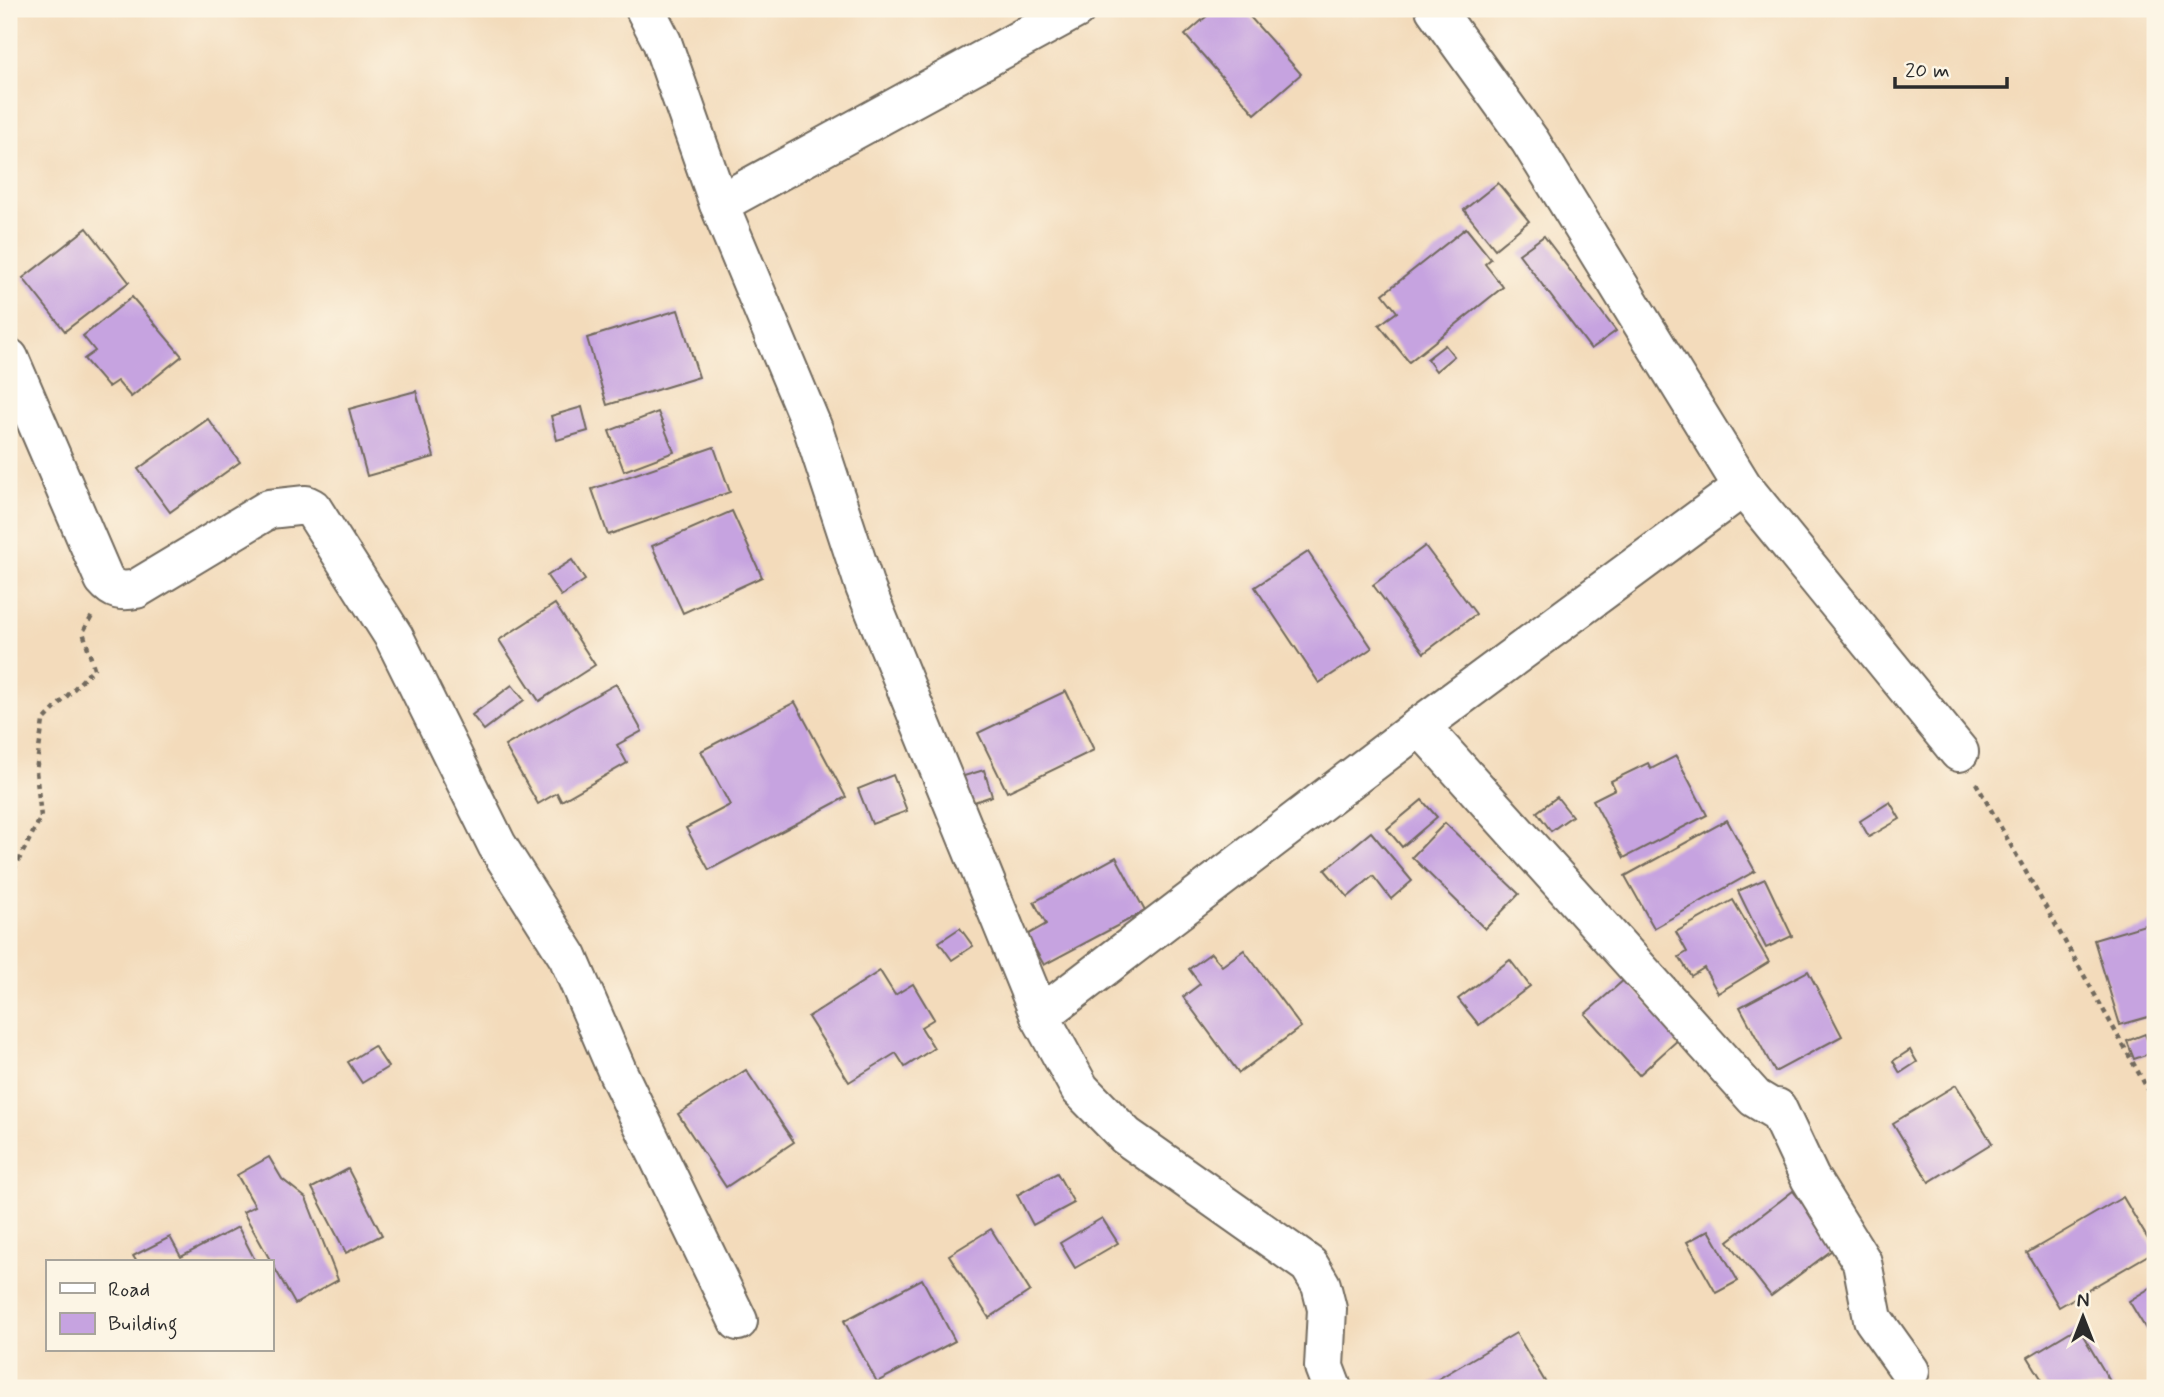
<svg xmlns="http://www.w3.org/2000/svg" width="2164" height="1397" font-family="Mynerve,sans-serif">
	<style>
		.building { fill: #c6a3e0 }
		.lines { fill: none; stroke-linecap: round; stroke-linejoin: round }
		.minor-casing { stroke: #71695d; stroke-width: 42 }
		.path { stroke: #71695d; stroke-width: 4.5; stroke-dasharray: 5 5; stroke-linecap: butt }
		.minor { stroke: #fff; stroke-width: 38 }
	</style>
	<rect width="100%" height="100%" fill="#fcf5e5"/>
	<filter id="ink" filterUnits="userSpaceOnUse"><feTurbulence type="fractalNoise" baseFrequency=".0143" numOctaves="2"/><feDisplacementMap in="SourceGraphic" scale="14" xChannelSelector="R" yChannelSelector="G"/><feConvolveMatrix kernelMatrix="1 2 1 2 8 2 1 2 1" color-interpolation-filters="sRGB"/></filter>
	<filter id="wash" filterUnits="userSpaceOnUse"><feTurbulence type="fractalNoise" baseFrequency=".00686" numOctaves="4" result="noise"/><feDisplacementMap in="SourceGraphic" scale="28" xChannelSelector="R" yChannelSelector="G"/><feGaussianBlur stdDeviation="1.57" result="paint"/><feColorMatrix in="noise" values="0 0 0 0 0 0 0 0 0 0 0 0 0 0 0 0 0 1.4 0 .05"/><feComposite in="paint" operator="in"/></filter>
	<g filter="url(#wash)">
		<rect width="100%" height="100%" fill="#f3dbbb"/>
		<g id="blocks">
			<g class="building">
				<path d="M 1215,9 L 1243,9 L 1301,74 L 1255,114 L 1185,35 Z"/>
				<path d="M 1498,183 L 1529,221 L 1495,249 L 1464,210 Z"/>
				<path d="M 87,228 L 129,282 L 65,331 L 23,278 Z"/>
				<path d="M 1466,228 L 1491,259 L 1485,264 L 1503,287 L 1409,362 L 1379,325 L 1397,312 L 1383,294 Z"/>
				<path d="M 1544,236 L 1616,331 L 1591,349 L 1519,254 Z"/>
				<path d="M 132,297 L 182,356 L 131,397 L 117,381 L 108,387 L 84,359 L 95,351 L 83,336 Z"/>
				<path d="M 678,310 L 699,377 L 607,405 L 587,338 Z"/>
				<path d="M 1445,345 L 1454,356 L 1436,371 L 1427,359 Z"/>
				<path d="M 416,391 L 434,457 L 367,476 L 349,409 Z"/>
				<path d="M 582,407 L 588,431 L 557,440 L 551,416 Z"/>
				<path d="M 658,412 L 674,452 L 624,471 L 609,431 Z"/>
				<path d="M 208,419 L 240,462 L 170,512 L 138,469 Z"/>
				<path d="M 714,447 L 730,492 L 608,535 L 592,489 Z"/>
				<path d="M 732,511 L 762,577 L 683,613 L 652,546 Z"/>
				<path d="M 1425,546 L 1476,614 L 1424,653 L 1373,585 Z"/>
				<path d="M 1308,552 L 1372,648 L 1319,683 L 1255,587 Z"/>
				<path d="M 572,560 L 585,580 L 561,596 L 547,576 Z"/>
				<path d="M 555,604 L 595,665 L 539,701 L 499,640 Z"/>
				<path d="M 616,684 L 642,731 L 617,745 L 627,763 L 561,801 L 557,793 L 538,804 L 505,746 Z"/>
				<path d="M 512,685 L 524,700 L 484,730 L 472,715 Z"/>
				<path d="M 1066,691 L 1094,750 L 1007,792 L 978,733 Z"/>
				<path d="M 795,702 L 846,797 L 709,870 L 686,828 L 730,805 L 701,751 Z"/>
				<path d="M 1676,756 L 1707,815 L 1624,858 L 1593,800 L 1615,789 L 1611,781 L 1648,763 L 1651,769 Z"/>
				<path d="M 984,770 L 992,796 L 962,806 L 954,779 Z"/>
				<path d="M 893,775 L 907,811 L 872,824 L 858,789 Z"/>
				<path d="M 1557,797 L 1572,816 L 1551,831 L 1537,812 Z"/>
				<path d="M 1422,800 L 1437,817 L 1402,847 L 1387,829 Z"/>
				<path d="M 1890,802 L 1900,819 L 1869,837 L 1860,821 Z"/>
				<path d="M 1727,820 L 1755,871 L 1654,928 L 1625,876 Z"/>
				<path d="M 1445,823 L 1519,894 L 1485,929 L 1412,857 Z"/>
				<path d="M 1371,832 L 1412,881 L 1391,899 L 1373,876 L 1348,897 L 1325,870 Z"/>
				<path d="M 1116,857 L 1145,911 L 1044,965 L 1027,935 L 1046,924 L 1034,902 Z"/>
				<path d="M 1765,879 L 1792,936 L 1766,948 L 1738,891 Z"/>
				<path d="M 1733,900 L 1769,962 L 1718,993 L 1704,968 L 1691,976 L 1679,957 L 1687,952 L 1676,932 Z"/>
				<path d="M 2155,922 L 2155,1015 L 2120,1025 L 2094,940 Z"/>
				<path d="M 960,928 L 973,946 L 952,960 L 939,942 Z"/>
				<path d="M 1244,950 L 1301,1027 L 1239,1073 L 1183,997 L 1200,984 L 1189,969 L 1211,953 L 1222,966 Z"/>
				<path d="M 1510,960 L 1530,986 L 1479,1025 L 1458,999 Z"/>
				<path d="M 880,971 L 895,995 L 913,984 L 934,1019 L 921,1027 L 934,1048 L 905,1067 L 896,1053 L 849,1082 L 808,1017 Z"/>
				<path d="M 1808,971 L 1842,1036 L 1775,1072 L 1740,1007 Z"/>
				<path d="M 1625,979 L 1679,1039 L 1639,1075 L 1585,1014 Z"/>
				<path d="M 2145,1034 L 2152,1053 L 2134,1059 L 2127,1041 Z"/>
				<path d="M 374,1046 L 388,1067 L 362,1083 L 348,1062 Z"/>
				<path d="M 1910,1050 L 1917,1062 L 1900,1073 L 1893,1061 Z"/>
				<path d="M 746,1070 L 794,1142 L 726,1187 L 678,1114 Z"/>
				<path d="M 1956,1085 L 1992,1143 L 1929,1182 L 1893,1123 Z"/>
				<path d="M 269,1157 L 282,1179 L 306,1198 L 338,1280 L 295,1304 L 243,1212 L 255,1206 L 237,1175 Z"/>
				<path d="M 348,1169 L 382,1235 L 346,1253 L 312,1188 Z"/>
				<path d="M 1057,1173 L 1074,1203 L 1033,1225 L 1017,1195 Z"/>
				<path d="M 1793,1191 L 1836,1247 L 1771,1296 L 1728,1241 Z"/>
				<path d="M 2123,1197 L 2155,1251 L 2059,1307 L 2027,1253 Z"/>
				<path d="M 1102,1218 L 1118,1243 L 1075,1268 L 1060,1243 Z"/>
				<path d="M 238,1227 L 256,1262 L 137,1262 L 133,1256 L 170,1237 L 181,1257 Z"/>
				<path d="M 991,1229 L 1030,1291 L 989,1318 L 949,1255 Z"/>
				<path d="M 1709,1230 L 1738,1281 L 1716,1293 L 1687,1242 Z"/>
				<path d="M 922,1279 L 955,1341 L 877,1382 L 844,1321 Z"/>
				<path d="M 2155,1285 L 2155,1344 L 2129,1301 Z"/>
				<path d="M 2078,1327 L 2114,1388 L 2047,1388 L 2028,1357 Z"/>
				<path d="M 1516,1333 L 1547,1385 L 1542,1388 L 1423,1388 Z"/>
			</g>
		</g>
	</g>
	<g filter="url(#ink)">
		<use href="#blocks" fill-opacity="0" stroke="#71695d" stroke-width="2"/>
		<g class="lines">
			<defs>
				<g id="minor">
					<path d="M 645,9 L 662,42 L 719,204 L 813,429 L 865,587 L 1040,1016 L 1080,1089 L 1126,1136 L 1309,1265 L 1321,1285 L 1327,1309 L 1324,1367 L 1332,1388"/>
					<path d="M 1435,9 L 1530,141 L 1743,487 L 1959,752"/>
					<path d="M 719,204 L 1076,9"/>
					<path d="M 9,358 L 104,579 C 114,591 122,592 136,589 L 269,509 L 306,505 L 312,508 L 394,637 L 497,845 L 568,957 L 618,1073 L 738,1321"/>
					<path d="M 1420,726 L 1755,1098 L 1775,1110 L 1777,1108 L 1810,1178 L 1862,1262 L 1873,1319 L 1910,1371"/>
					<path d="M 1040,1016 L 1420,726 L 1743,487"/>
				</g>
			</defs>
			<use href="#minor" class="minor-casing"/>
			<g class="path">
				<path d="M 1976,783 L 2155,1102"/>
				<path d="M 9,879 L 41,817 L 36,771 L 43,721 L 94,668 L 83,632 L 92,616"/>
			</g>
			<use href="#minor" class="minor"/>
		</g>
	</g>
	<rect width="2164" height="1397" fill="none" stroke="#fcf5e5" stroke-width="35"/>
	<rect x="46" y="1260" width="228" height="91" fill="#fcf5e5" stroke="#a8a49b" stroke-width="2"/>
	<rect x="60" y="1283" width="35" height="10" fill="#ffffff" stroke="#a8a49b" stroke-width="2"/>
	<text x="108" y="1296" font-size="21" fill="#2b2b2b">Road</text>
	<rect x="60" y="1313" width="35" height="21" fill="#c6a3e0" stroke="#a8a49b" stroke-width="2"/>
	<text x="108" y="1330" font-size="21" fill="#2b2b2b">Building</text>
	<g transform="translate(2083 1317)" stroke="#fcf5e5" stroke-width="5" paint-order="stroke">
	<path d="M0-5L12 26L0 18L-12 26Z" fill="#2b2b2b"/>
	<text y="-10" font-size="19" font-weight="bold" text-anchor="middle" fill="#2b2b2b">N</text>
	</g>
	<path d="M1895 77v10h112v-10" fill="none" stroke="#2b2b2b" stroke-width="3.5"/>
	<text x="1905" y="77" font-size="21" fill="#2b2b2b" stroke="#fcf5e5" stroke-width="5" paint-order="stroke">20 m</text>
</svg>
